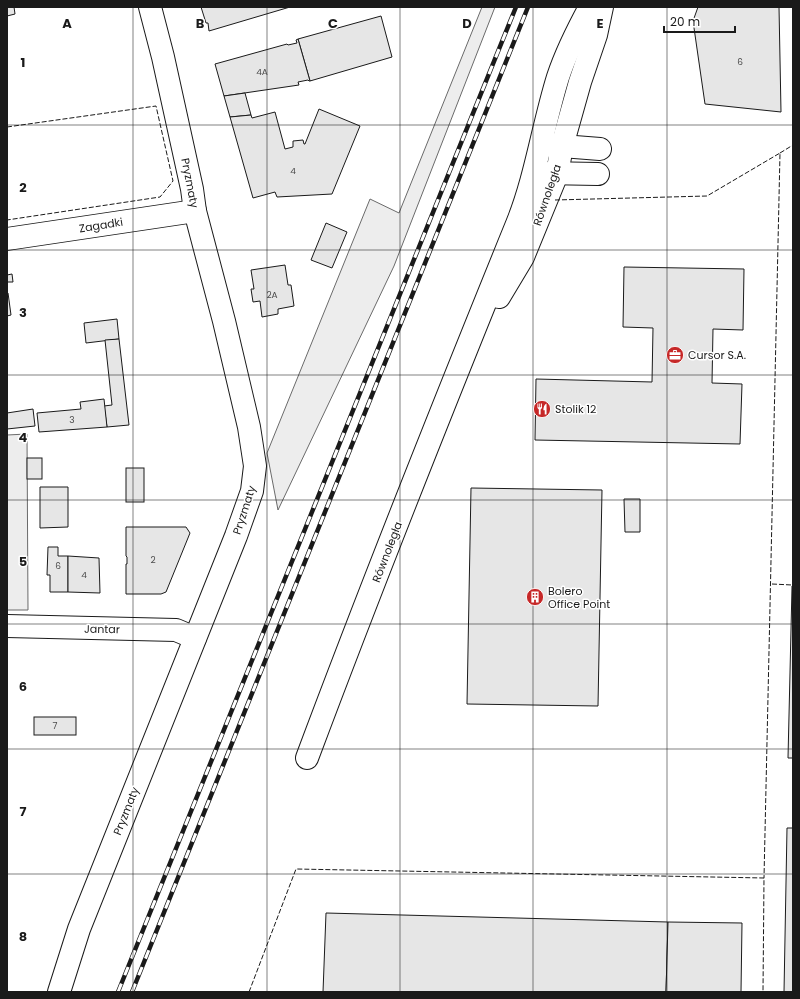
<svg xmlns="http://www.w3.org/2000/svg" width="800" height="999" font-family="Poppins,sans-serif">
	<style>
		.green { fill: #ededed; stroke: #6a6a6a }
		.building { fill: #e6e6e6; stroke: #1a1a1a }
		.lines { fill: none; stroke-linecap: round; stroke-linejoin: round }
		.minor-casing { stroke: #1a1a1a; stroke-width: 24 }
		.minor { stroke: #fff; stroke-width: 22 }
		.rail-casing { stroke: #1a1a1a; stroke-width: 4.5 }
		.rail { stroke: #fff; stroke-width: 3; stroke-dasharray: 9; stroke-linecap: butt }
		.fence { stroke: #1a1a1a; stroke-width: 1; stroke-dasharray: 5 2; stroke-linecap: butt }
		.grid { fill: none; stroke: #1a1a1a; stroke-width: 1; stroke-opacity: 0.55 }
		.labels { text-anchor: middle; dominant-baseline: central; stroke-width: 3; stroke-linejoin: round; paint-order: stroke }
		.number-label { font-size: 9px; fill: #4d4d4d }
		.street-label { font-size: 11px; fill: #1a1a1a; stroke: #fff }
		.poi-label { font-size: 11px; fill: #1a1a1a; stroke: #fff; text-anchor: start }
		.grid-label { font-size: 13px; text-anchor: middle; font-weight: bold; fill: #1a1a1a; stroke: #fff; stroke-width: 3; stroke-linejoin: round; paint-order: stroke }
	</style>
	<rect width="100%" height="100%" fill="#fff"/>
	<g class="green">
		<path d="M 482,7 L 495,7 L 394,266 L 278,510 L 267,453 L 370,199 L 399,213 Z"/>
		<path d="M 27,434 L 28,610 L 7,610 L 7,435 Z"/>
	</g>
	<g class="building">
		<path d="M 7,7 L 14,7 L 15,14 L 7,16 Z"/>
		<path d="M 201,7 L 290,7 L 209,31 L 208,23 L 206,23 Z"/>
		<path d="M 698,7 L 779,7 L 781,112 L 705,104 L 693,21 Z"/>
		<path d="M 381,16 L 392,57 L 310,81 L 298,39 Z"/>
		<path d="M 298,39 L 310,81 L 309,81 L 308,80 L 298,82 L 299,85 L 224,96 L 215,64 L 287,44 L 288,45 L 297,43 L 296,40 Z"/>
		<path d="M 245,93 L 251,115 L 230,117 L 224,96 Z"/>
		<path d="M 319,109 L 360,126 L 332,194 L 277,197 L 275,192 L 253,198 L 230,117 L 251,115 L 252,118 L 275,112 L 285,149 L 293,147 L 293,141 L 303,140 L 304,144 L 305,144 Z"/>
		<path d="M 326,223 L 347,232 L 332,268 L 311,260 Z"/>
		<path d="M 285,265 L 288,285 L 291,285 L 294,306 L 278,309 L 278,314 L 262,317 L 260,301 L 253,302 L 251,289 L 254,289 L 251,270 Z"/>
		<path d="M 624,267 L 744,269 L 743,330 L 713,329 L 712,383 L 742,384 L 740,444 L 535,440 L 536,379 L 652,382 L 653,328 L 623,327 Z"/>
		<path d="M 12,274 L 13,282 L 7,282 L 7,275 Z"/>
		<path d="M 7,293 L 8,293 L 11,315 L 7,316 Z"/>
		<path d="M 117,319 L 119,339 L 86,343 L 84,323 Z"/>
		<path d="M 119,339 L 129,425 L 107,427 L 104,406 L 112,405 L 105,340 Z"/>
		<path d="M 104,399 L 107,427 L 39,432 L 37,413 L 81,409 L 80,402 Z"/>
		<path d="M 33,409 L 35,426 L 7,429 L 7,413 Z"/>
		<rect x="27" y="458" width="15" height="21"/>
		<rect x="126" y="468" width="18" height="34"/>
		<path d="M 40,487 L 68,487 L 68,527 L 40,528 Z"/>
		<path d="M 471,488 L 602,490 L 598,706 L 467,704 Z"/>
		<path d="M 624,499 L 640,499 L 640,532 L 625,532 Z"/>
		<path d="M 126,527 L 186,527 L 190,533 L 166,592 L 161,594 L 126,594 L 126,564 L 127,564 L 127,557 L 126,556 Z"/>
		<path d="M 48,547 L 58,547 L 58,556 L 68,556 L 68,592 L 50,592 L 50,575 L 47,575 Z"/>
		<path d="M 68,556 L 99,558 L 100,593 L 68,592 Z"/>
		<path d="M 792,587 L 793,587 L 793,758 L 788,758 Z"/>
		<rect x="34" y="717" width="42" height="18"/>
		<path d="M 787,828 L 793,828 L 793,992 L 784,992 Z"/>
		<path d="M 326,913 L 668,922 L 666,992 L 323,992 Z"/>
		<path d="M 668,922 L 742,923 L 741,992 L 666,992 Z"/>
	</g>
	<g class="lines">
		<defs>
			<g id="minor">
				<path d="M 549,145 L 600,149"/>
				<path d="M 542,173 L 598,174"/>
				<path d="M 7,239 L 195,211"/>
				<path d="M 499,297 L 523,257 L 557,174 L 562,146 L 580,82 L 596,35 L 602,7"/>
				<path d="M 7,626 L 176,630 L 195,638"/>
				<path d="M 307,758 C 374,579 445,401 517,224 C 536,177 543,125 558,77 C 566,53 578,29 590,7"/>
				<path d="M 59,992 L 79,929 L 236,536 L 252,491 L 255,466 L 249,427 L 224,321 L 195,211 L 192,189 L 163,57 L 150,7"/>
			</g>
		</defs>
		<use href="#minor" class="minor-casing"/>
		<use href="#minor" class="minor"/>
		<defs>
			<g id="rail">
				<path d="M 118,992 L 516,7"/>
				<path d="M 132,992 L 528,7"/>
			</g>
		</defs>
		<use href="#rail" class="rail-casing"/>
		<use href="#rail" class="rail"/>
		<g class="fence">
			<path d="M 7,127 L 156,106 L 173,181 L 160,197 L 7,220"/>
			<path d="M 780,153 L 793,145"/>
			<path d="M 555,200 L 707,196 L 780,153 L 764,878"/>
			<path d="M 772,584 L 792,585 L 792,587"/>
			<path d="M 249,992 L 296,869 L 764,878 L 763,992"/>
		</g>
	</g>
	<path class="grid" d="M 133,7 L 133,992M 267,7 L 267,992M 400,7 L 400,992M 533,7 L 533,992M 667,7 L 667,992M 7,125 L 793,125M 7,250 L 793,250M 7,375 L 793,375M 7,500 L 793,500M 7,624 L 793,624M 7,749 L 793,749M 7,874 L 793,874"/>
	<defs>
		<symbol id="office-disc" viewBox="-11 -11 22 22"><circle r="9.5" fill="#c62828" stroke="#fff"/><path d="M-6-3h4V-5.5h4V-3h4V5H-6ZM-1-4.5V-3h2v-1.5ZM-6 0V1H6V0Z" fill="#fff"/></symbol>
		<symbol id="restaurant-disc" viewBox="-11 -11 22 22"><circle r="9.5" fill="#c62828" stroke="#fff"/><path d="M-5-6h1v4h1v-4h1v4h1v-4h1v5L-1.5 .5V6h-2V.5L-5-1ZM5-6V6H3V1.5H1.5Q1.5-4 5-6Z" fill="#fff"/></symbol>
		<symbol id="building-disc" viewBox="-11 -11 22 22"><circle r="9.5" fill="#c62828" stroke="#fff"/><path d="M-4-6H4V6H1V3H-1V6H-4ZM-2.5-4.3h1.7v1.8h-1.7ZM.8-4.3h1.7v1.8H.8ZM-2.5-1h1.7V.8h-1.7ZM.8-1h1.7V.8H.8Z" fill="#fff"/></symbol>
	</defs>
	<g fill-rule="evenodd">
		<use href="#office-disc" x="665" y="345" width="20" height="20"/>
		<use href="#restaurant-disc" x="532" y="399" width="20" height="20"/>
		<use href="#building-disc" x="525" y="587" width="20" height="20"/>
	</g>
	<g class="labels">
		<g class="number-label">
			<text x="740" y="62">6</text>
			<text x="262" y="72">4A</text>
			<text x="293" y="171">4</text>
			<text x="272" y="295">2A</text>
			<text x="72" y="420">3</text>
			<text x="153" y="560">2</text>
			<text x="58" y="566">6</text>
			<text x="84" y="575">4</text>
			<text x="55" y="726">7</text>
		</g>
		<g class="street-label">
			<text transform="translate(190 183) rotate(79)">Pryzmaty</text>
			<text transform="translate(547 195) rotate(-71)">Równoległa</text>
			<text transform="translate(101 225) rotate(-9)">Zagadki</text>
			<text transform="translate(244 510) rotate(-72)">Pryzmaty</text>
			<text transform="translate(387 552) rotate(-69)">Równoległa</text>
			<text transform="translate(102 629) rotate(1)">Jantar</text>
			<text transform="translate(126 811) rotate(-68)">Pryzmaty</text>
		</g>
		<g class="poi-label">
			<text x="688" y="355">Cursor S.A.</text>
			<text x="555" y="409">Stolik 12</text>
			<text x="548" y="591">Bolero<tspan x="548" dy="13">Office Point</tspan></text>
		</g>
	</g>
	<g class="grid-label">
		<text x="67" y="28">A</text>
		<text x="200" y="28">B</text>
		<text x="333" y="28">C</text>
		<text x="467" y="28">D</text>
		<text x="600" y="28">E</text>
		<text x="23" y="67">1</text>
		<text x="23" y="192">2</text>
		<text x="23" y="317">3</text>
		<text x="23" y="442">4</text>
		<text x="23" y="566">5</text>
		<text x="23" y="691">6</text>
		<text x="23" y="816">7</text>
		<text x="23" y="941">8</text>
	</g>
	<rect width="800" height="999" fill="none" stroke="#1a1a1a" stroke-width="16"/>
	<path d="M664 26v6h71v-6" fill="none" stroke="#1a1a1a" stroke-width="2"/>
	<text x="670" y="26" font-size="12" fill="#1a1a1a" stroke="#ffffff" stroke-width="3" paint-order="stroke">20 m</text>
</svg>
